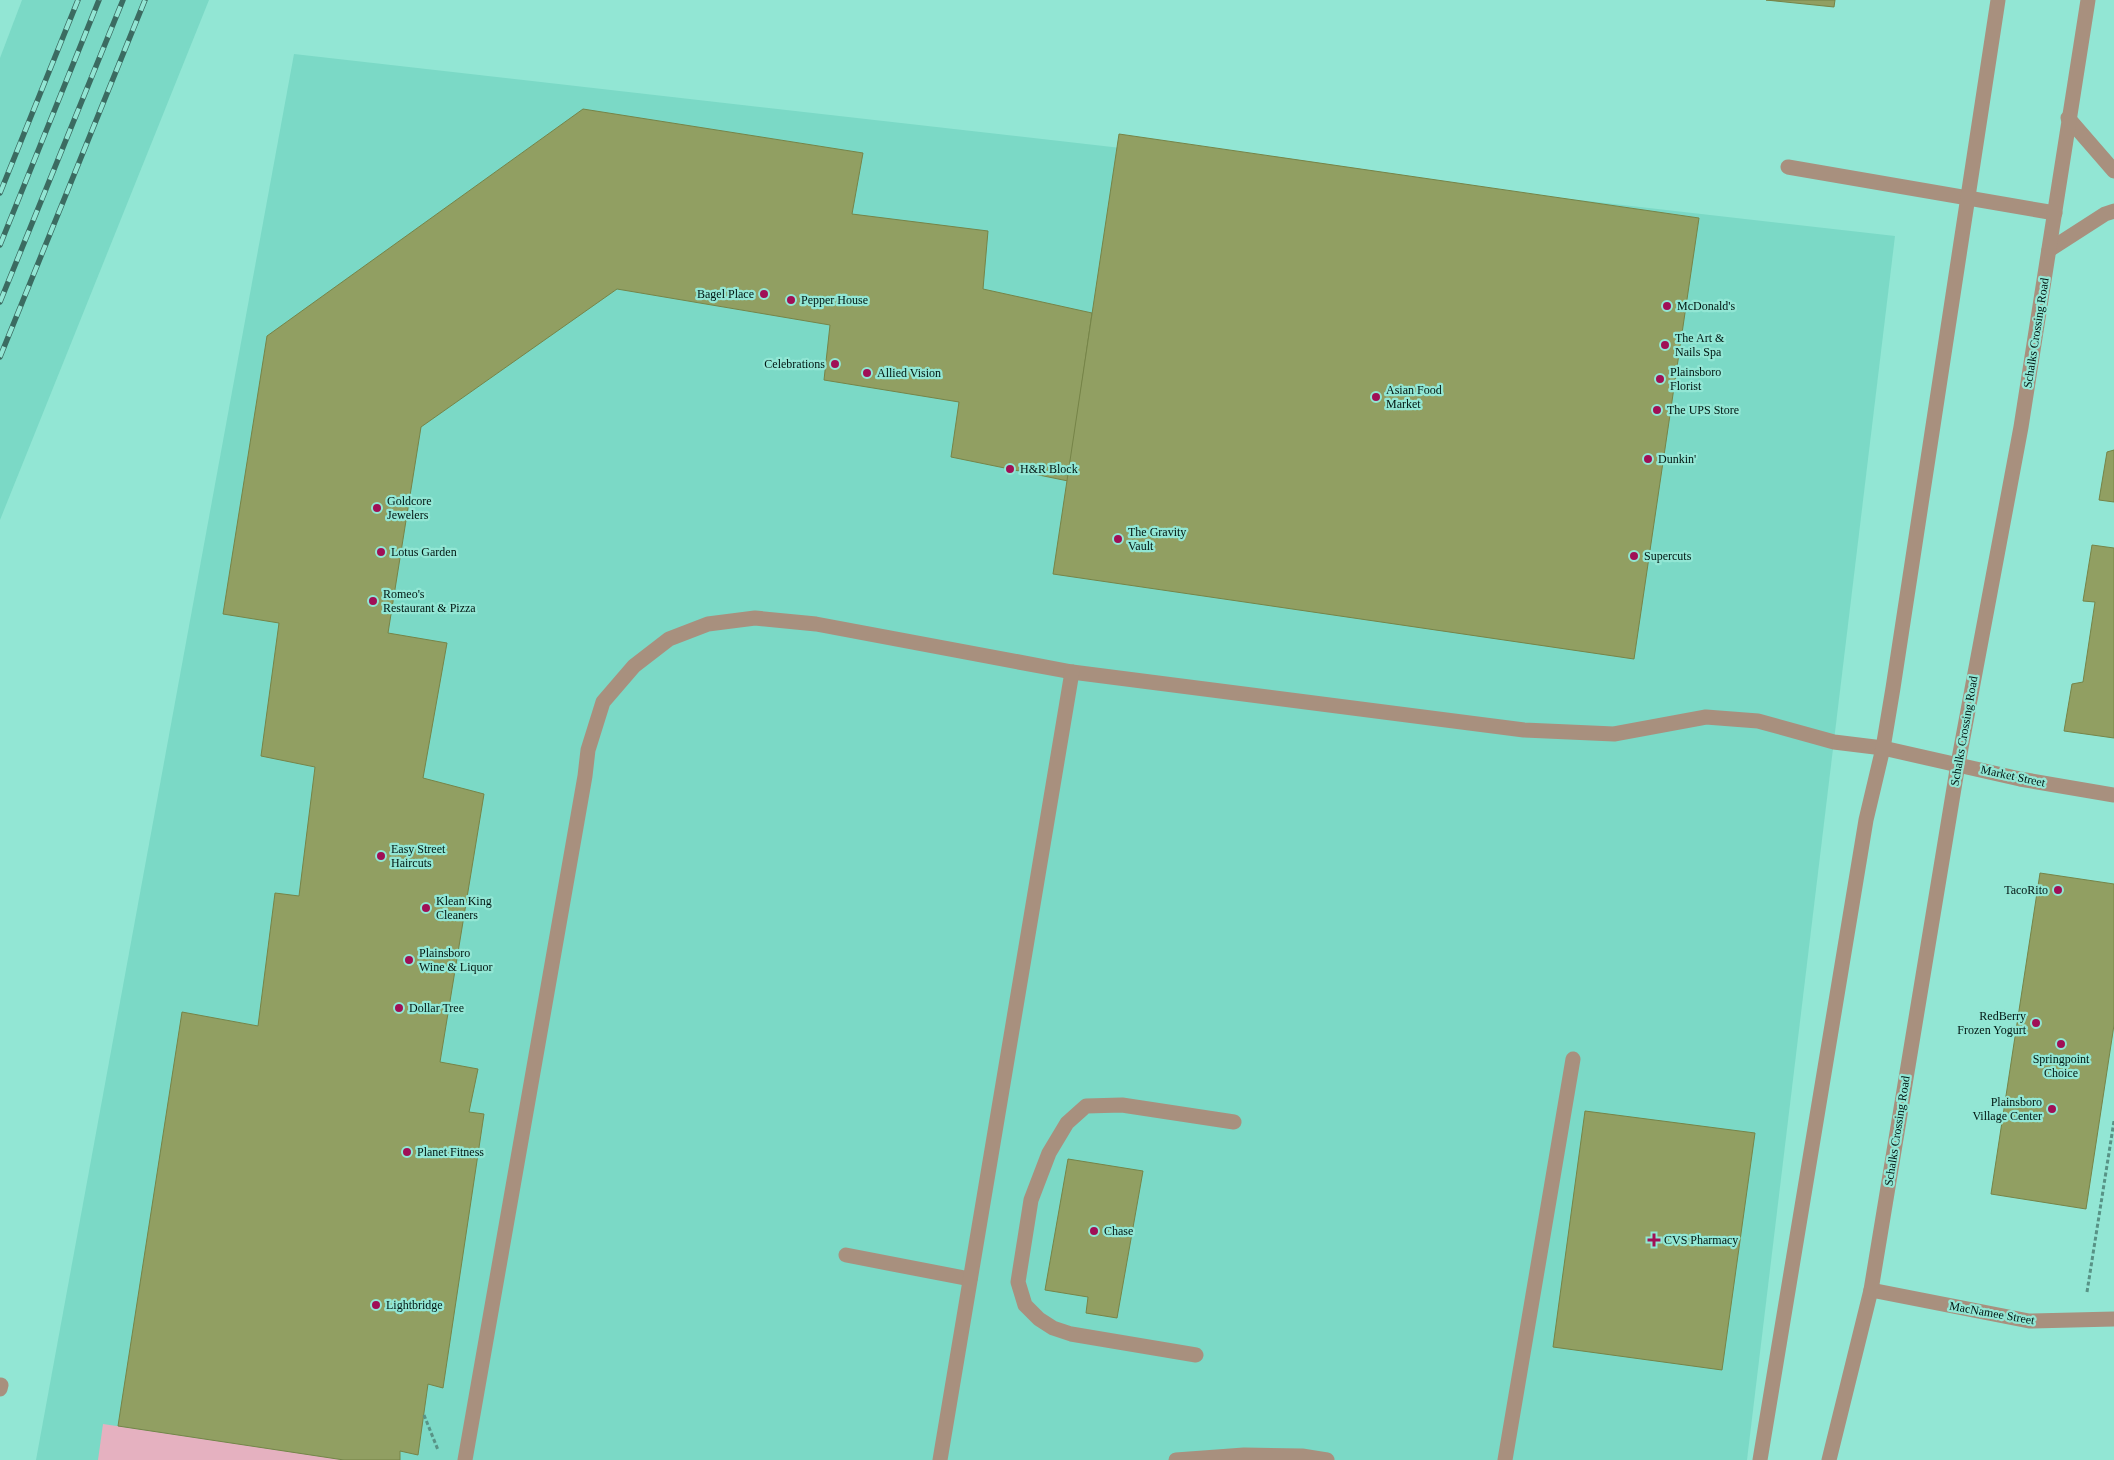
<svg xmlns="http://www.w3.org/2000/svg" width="2114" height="1460" font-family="Georgia,serif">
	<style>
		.built { fill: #7bd9c6 }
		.green { fill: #e5b1c0 }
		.building { fill: #919f62; stroke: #768448 }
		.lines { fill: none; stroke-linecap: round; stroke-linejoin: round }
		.path { stroke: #589386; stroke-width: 3; stroke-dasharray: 4 2.5; stroke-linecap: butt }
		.minor { stroke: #a8907e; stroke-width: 15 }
		.rail-casing { stroke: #3b6b61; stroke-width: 5.5 }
		.rail { stroke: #92e6d4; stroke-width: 4; stroke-dasharray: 11; stroke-linecap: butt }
		.poi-dot { fill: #a00f56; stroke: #92e6d4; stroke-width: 2 }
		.labels { text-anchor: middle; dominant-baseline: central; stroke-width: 4.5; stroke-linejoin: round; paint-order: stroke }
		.poi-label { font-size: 12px; fill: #001612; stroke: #92e6d4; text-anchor: start }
		.street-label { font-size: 12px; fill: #001612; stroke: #92e6d4 }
	</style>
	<rect width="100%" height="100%" fill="#92e6d4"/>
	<g class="built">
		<path d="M 22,0 L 209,0 L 0,520 L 0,58 Z"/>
		<path d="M 294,54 L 1895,236 L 1747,1460 L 36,1460 Z"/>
	</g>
	<path class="green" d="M 103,1424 L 344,1460 L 98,1460 Z"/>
	<g class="building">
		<path d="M 1766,0 L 1835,0 L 1834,7 Z"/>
		<path d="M 583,109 L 863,153 L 852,214 L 988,231 L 983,289 L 1092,313 L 1068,481 L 951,457 L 959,402 L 824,380 L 830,325 L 617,289 L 421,427 L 388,633 L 447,643 L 423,778 L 484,794 L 440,1062 L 478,1069 L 469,1112 L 484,1114 L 443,1388 L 428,1384 L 418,1455 L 400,1451 L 400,1460 L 344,1460 L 118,1426 L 182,1012 L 258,1026 L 275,893 L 299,896 L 315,767 L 261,756 L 279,623 L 223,614 L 267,336 Z"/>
		<path d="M 1119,134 L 1699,218 L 1634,659 L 1053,574 Z"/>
		<path d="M 2114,450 L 2114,502 L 2099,500 L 2107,452 Z"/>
		<path d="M 2092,545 L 2114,548 L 2114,738 L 2064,731 L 2072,684 L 2083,682 L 2095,602 L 2083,601 Z"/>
		<path d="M 2040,873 L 2114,884 L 2114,1025 L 2086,1209 L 1991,1194 Z"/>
		<path d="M 1585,1111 L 1755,1133 L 1722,1370 L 1553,1347 Z"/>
		<path d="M 1068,1159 L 1143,1171 L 1117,1318 L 1086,1313 L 1088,1297 L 1045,1290 Z"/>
	</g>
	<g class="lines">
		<g class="path">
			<path d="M 2087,1292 L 2114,1121"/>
			<path d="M 424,1415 L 438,1450"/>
		</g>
		<g class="minor">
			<path d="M 2068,118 L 2114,171"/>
			<path d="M 1788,167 L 2055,213"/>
			<path d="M 2049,250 L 2105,214 L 2114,211"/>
			<path d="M 846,1255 L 970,1279"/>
			<path d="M 1871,1290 L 2029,1321 L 2114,1319"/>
			<path d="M 1196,1355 L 1071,1334 L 1053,1328 L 1039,1319 L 1025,1305 L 1018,1282 L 1031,1200 L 1049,1153 L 1067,1123 L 1086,1106 L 1122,1105 L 1234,1122"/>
			<path d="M 0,1389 L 1,1385"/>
			<path d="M 465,1460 L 585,776 L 588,750 L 603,702 L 634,666 L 669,639 L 708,624 L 755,618 L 816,624 L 1072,672 L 1524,730 L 1614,734 L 1706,717 L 1758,721 L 1834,742 L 1883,748 L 2020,779 L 2114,795"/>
			<path d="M 940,1460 L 1072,672"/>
			<path d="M 1176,1460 L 1244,1455 L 1302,1456 L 1327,1460"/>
			<path d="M 1505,1460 L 1573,1059"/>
			<path d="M 1760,1460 L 1866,820 L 1883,748 L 1893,688 L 1998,0"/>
			<path d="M 1829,1460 L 1871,1290 L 1958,764 L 2021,427 L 2088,0"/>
		</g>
		<defs>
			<g id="rail">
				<path d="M 0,193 L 78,0"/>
				<path d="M 0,245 L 99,0"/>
				<path d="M 0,302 L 123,0"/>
				<path d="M 0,357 L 145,0"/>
			</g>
		</defs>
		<use href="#rail" class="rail-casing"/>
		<use href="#rail" class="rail"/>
	</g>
	<g class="poi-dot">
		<circle cx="764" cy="294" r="5"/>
		<circle cx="791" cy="300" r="5"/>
		<circle cx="1667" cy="306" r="5"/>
		<circle cx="1665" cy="345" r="5"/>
		<circle cx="835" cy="364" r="5"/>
		<circle cx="867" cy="373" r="5"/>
		<circle cx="1660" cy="379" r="5"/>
		<circle cx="1376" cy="397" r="5"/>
		<circle cx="1657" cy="410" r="5"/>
		<circle cx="1648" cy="459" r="5"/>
		<circle cx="1010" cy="469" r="5"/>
		<circle cx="377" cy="508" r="5"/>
		<circle cx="1118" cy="539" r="5"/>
		<circle cx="381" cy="552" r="5"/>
		<circle cx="1634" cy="556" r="5"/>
		<circle cx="373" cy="601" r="5"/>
		<circle cx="381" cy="856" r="5"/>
		<circle cx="2058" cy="890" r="5"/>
		<circle cx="426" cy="908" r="5"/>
		<circle cx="409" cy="960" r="5"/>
		<circle cx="399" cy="1008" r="5"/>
		<circle cx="2036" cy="1023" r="5"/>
		<circle cx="2061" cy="1044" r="5"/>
		<circle cx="2052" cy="1109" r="5"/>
		<circle cx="407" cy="1152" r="5"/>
		<circle cx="1094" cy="1231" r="5"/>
		<path d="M1651.5 1232.5h5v5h5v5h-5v5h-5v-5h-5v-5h5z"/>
		<circle cx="376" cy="1305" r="5"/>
	</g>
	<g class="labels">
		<g class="poi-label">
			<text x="754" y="294" text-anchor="end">Bagel Place</text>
			<text x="801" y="300">Pepper House</text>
			<text x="1677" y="306">McDonald's</text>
			<text x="1675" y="338">The Art &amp;<tspan x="1675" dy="14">Nails Spa</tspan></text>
			<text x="825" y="364" text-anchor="end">Celebrations</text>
			<text x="1670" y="372">Plainsboro<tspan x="1670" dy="14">Florist</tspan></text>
			<text x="877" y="373">Allied Vision</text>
			<text x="1386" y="390">Asian Food<tspan x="1386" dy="14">Market</tspan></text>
			<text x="1667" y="410">The UPS Store</text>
			<text x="1658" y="459">Dunkin'</text>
			<text x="1020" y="469">H&amp;R Block</text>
			<text x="387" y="501">Goldcore<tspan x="387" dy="14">Jewelers</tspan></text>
			<text x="1128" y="532">The Gravity<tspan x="1128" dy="14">Vault</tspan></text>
			<text x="391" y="552">Lotus Garden</text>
			<text x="1644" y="556">Supercuts</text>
			<text x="383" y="594">Romeo's<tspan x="383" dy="14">Restaurant &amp; Pizza</tspan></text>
			<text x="391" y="849">Easy Street<tspan x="391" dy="14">Haircuts</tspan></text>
			<text x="2048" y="890" text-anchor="end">TacoRito</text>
			<text x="436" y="901">Klean King<tspan x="436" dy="14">Cleaners</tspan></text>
			<text x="419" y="953">Plainsboro<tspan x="419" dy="14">Wine &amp; Liquor</tspan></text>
			<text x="409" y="1008">Dollar Tree</text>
			<text x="2026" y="1016" text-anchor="end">RedBerry<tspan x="2026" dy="14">Frozen Yogurt</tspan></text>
			<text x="2061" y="1059" text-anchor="middle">Springpoint<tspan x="2061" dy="14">Choice</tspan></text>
			<text x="2042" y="1102" text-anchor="end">Plainsboro<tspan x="2042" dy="14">Village Center</tspan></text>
			<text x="417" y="1152">Planet Fitness</text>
			<text x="1104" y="1231">Chase</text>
			<text x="1664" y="1240">CVS Pharmacy</text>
			<text x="386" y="1305">Lightbridge</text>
		</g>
		<g class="street-label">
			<text transform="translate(2036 333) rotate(-81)">Schalks Crossing Road</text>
			<text transform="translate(1964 731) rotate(-80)">Schalks Crossing Road</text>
			<text transform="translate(2013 776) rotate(12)">Market Street</text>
			<text transform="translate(1897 1131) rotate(-81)">Schalks Crossing Road</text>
			<text transform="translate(1992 1313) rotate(10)">MacNamee Street</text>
		</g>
	</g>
</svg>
